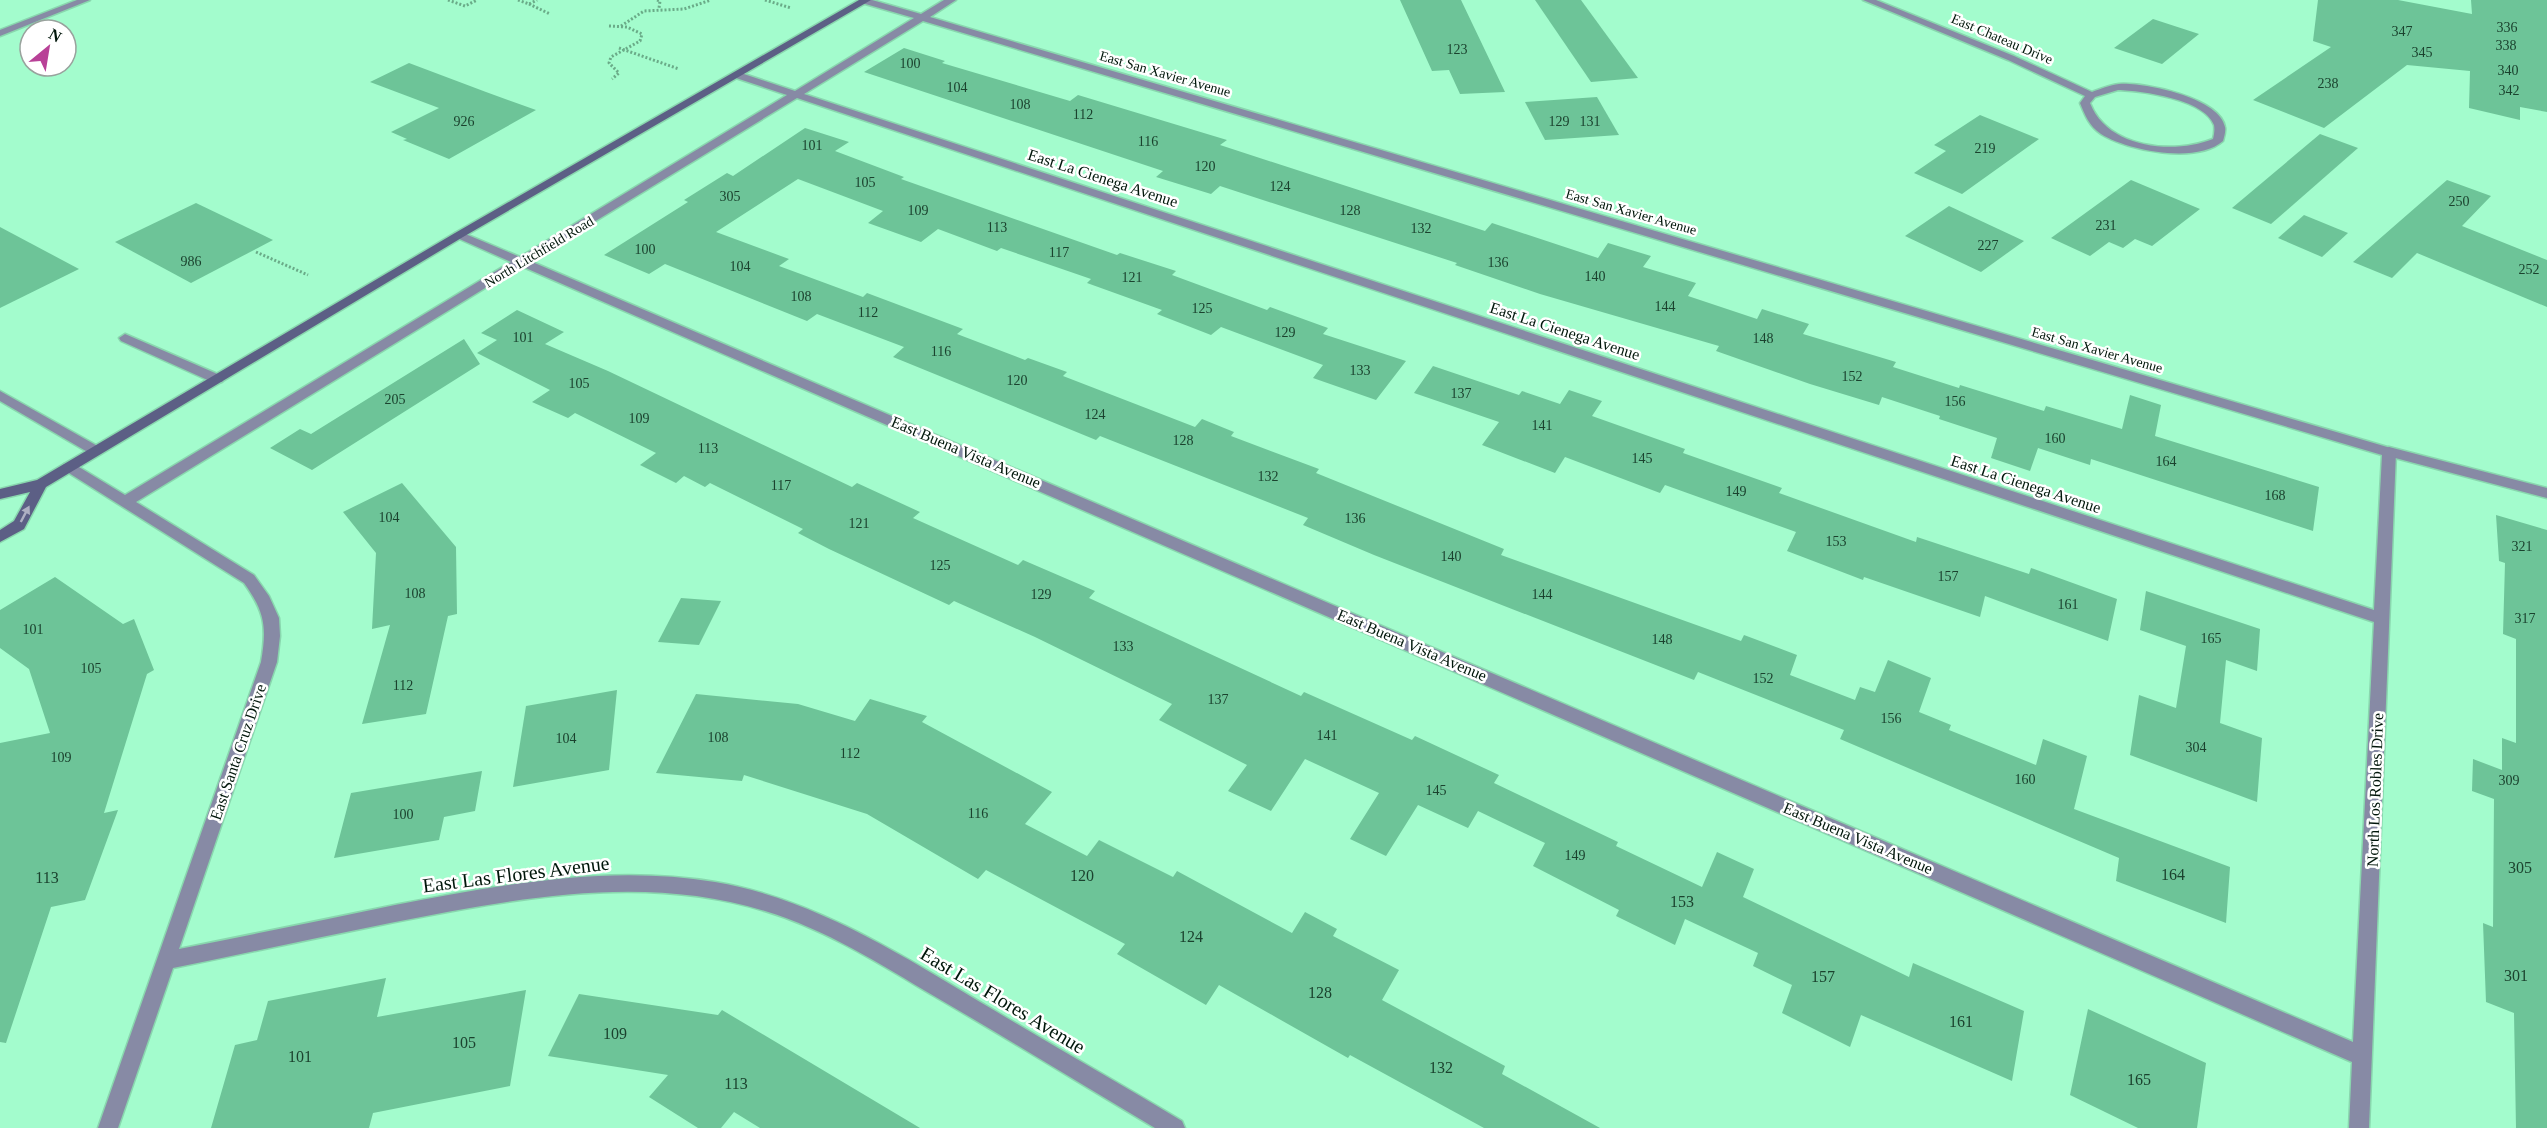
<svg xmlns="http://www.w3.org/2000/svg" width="2547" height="1128" font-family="Georgia,serif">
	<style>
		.building { fill: #6dc498 }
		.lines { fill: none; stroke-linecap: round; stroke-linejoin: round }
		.lane-casing { stroke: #89d7ae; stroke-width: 3 }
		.street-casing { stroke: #89d7ae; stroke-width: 3 }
		.secondary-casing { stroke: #89d7ae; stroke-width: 3 }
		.path { stroke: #6aab88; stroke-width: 3; stroke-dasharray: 2 2; stroke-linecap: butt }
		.lane { fill: #878aa5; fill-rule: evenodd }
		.street { fill: #878aa5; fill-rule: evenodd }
		.secondary { fill: #5c5f85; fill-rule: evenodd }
		.oneway { fill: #aeafc2 }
		.labels { text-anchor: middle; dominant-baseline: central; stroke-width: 5; stroke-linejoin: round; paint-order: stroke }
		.number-label { font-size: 14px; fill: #1b422e }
		.far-street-label { font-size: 14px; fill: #00160a; stroke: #fff }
		.street-label { font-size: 16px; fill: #00160a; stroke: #fff }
		.near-number-label { font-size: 16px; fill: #1b422e }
		.near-street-label { font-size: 20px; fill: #00160a; stroke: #fff }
	</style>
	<rect width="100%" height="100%" fill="#a3fccd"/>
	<g class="building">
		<path d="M 1400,0 L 1461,0 L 1505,92 L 1460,94 L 1449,70 L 1432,71 Z"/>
		<path d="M 1535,0 L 1581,0 L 1638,78 L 1591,82 Z"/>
		<path d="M 2318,0 L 2398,0 L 2472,14 L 2471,0 L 2547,0 L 2547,112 L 2520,107 L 2520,120 L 2469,108 L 2470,71 L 2407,65 L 2324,128 L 2253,100 L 2331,47 L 2313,41 Z"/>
		<path d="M 2153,19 L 2199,34 L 2162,64 L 2114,48 Z"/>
		<path d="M 904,48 L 945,61 L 942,63 L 1070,101 L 1078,95 L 1227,140 L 1220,145 L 1485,231 L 1492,223 L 1598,258 L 1608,243 L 1651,256 L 1643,267 L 1696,283 L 1688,296 L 1757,319 L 1762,309 L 1809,324 L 1803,334 L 1896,362 L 1893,367 L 1959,388 L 1960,385 L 2044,411 L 2046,406 L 2122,429 L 2130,395 L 2161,405 L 2155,436 L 2319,487 L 2313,531 L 2091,459 L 2090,465 L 2038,448 L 2030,471 L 1991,458 L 1997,438 L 1939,419 L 1940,416 L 1882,397 L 1879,405 L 1810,384 L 1716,351 L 1719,346 L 1540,294 L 1455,265 L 1457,263 L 1220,186 L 1211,194 L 1156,177 L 1163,171 L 864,72 Z"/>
		<path d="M 409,63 L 486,92 L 536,110 L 449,159 L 403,140 L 407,139 L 391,132 L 439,108 L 370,82 Z"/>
		<path d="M 1597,97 L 1619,135 L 1545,140 L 1525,102 Z"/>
		<path d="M 1980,115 L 2039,139 L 1962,194 L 1914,173 L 1946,151 L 1934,145 Z"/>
		<path d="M 805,128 L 849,142 L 835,151 L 904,177 L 901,179 L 1117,255 L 1120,253 L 1176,271 L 1172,275 L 1267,310 L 1270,307 L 1328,328 L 1323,334 L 1406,361 L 1376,400 L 1313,378 L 1323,365 L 1221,327 L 1211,335 L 1157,314 L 1162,310 L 1087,283 L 1091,279 L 1001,248 L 997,251 L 938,229 L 921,242 L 868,223 L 883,211 L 798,179 L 716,232 L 789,259 L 779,266 L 863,297 L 867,293 L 963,329 L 957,334 L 1025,360 L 1028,358 L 1067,372 L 1063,376 L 1195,427 L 1202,419 L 1234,432 L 1231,436 L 1319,469 L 1316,473 L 1504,549 L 1501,555 L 1741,641 L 1744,635 L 1797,655 L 1790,675 L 1855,700 L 1860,687 L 1875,692 L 1888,660 L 1931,678 L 1919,712 L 1951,725 L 1949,730 L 2036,765 L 2043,739 L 2087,756 L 2074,809 L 2230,867 L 2226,923 L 2116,881 L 2119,858 L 1840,739 L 1844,730 L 1698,672 L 1694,680 L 1374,555 L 1303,525 L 1308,518 L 1100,436 L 1096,440 L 893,357 L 904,347 L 817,314 L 807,321 L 665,264 L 649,274 L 604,255 L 688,202 L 684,200 L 727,173 L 733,176 Z"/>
		<path d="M 2320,134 L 2358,148 L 2271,224 L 2232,208 Z"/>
		<path d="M 2131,180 L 2200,209 L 2152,246 L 2135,239 L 2123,248 L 2109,242 L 2090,256 L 2051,238 Z"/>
		<path d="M 2447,180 L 2491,196 L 2462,226 L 2547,260 L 2547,307 L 2417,253 L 2392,278 L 2353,262 Z"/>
		<path d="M 196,203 L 273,240 L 191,283 L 115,242 Z"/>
		<path d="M 1949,206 L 2024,241 L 1981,272 L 1905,236 Z"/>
		<path d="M 2304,215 L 2348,233 L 2322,257 L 2278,238 Z"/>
		<path d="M 0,227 L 79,269 L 0,308 Z"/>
		<path d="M 517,310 L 564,332 L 545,344 L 608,371 L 852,487 L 857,483 L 920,512 L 913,518 L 1018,565 L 1023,560 L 1095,591 L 1089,598 L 1301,696 L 1304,692 L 1412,740 L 1415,736 L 1499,775 L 1494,783 L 1618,842 L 1616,846 L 1702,887 L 1717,852 L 1754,869 L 1743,897 L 1909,977 L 1913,963 L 2024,1011 L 2012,1081 L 1861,1015 L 1850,1047 L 1782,1013 L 1792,985 L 1753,966 L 1758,953 L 1685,919 L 1675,945 L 1616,916 L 1619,910 L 1533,866 L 1545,843 L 1478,811 L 1468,828 L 1418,805 L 1386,856 L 1350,839 L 1379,793 L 1305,759 L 1271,811 L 1228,791 L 1247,765 L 1159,720 L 1172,704 L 1035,637 L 954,601 L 949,605 L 829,549 L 798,533 L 803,529 L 710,483 L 705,487 L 684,476 L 676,483 L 640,465 L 656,453 L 575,413 L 568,418 L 532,402 L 550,390 L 477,353 L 497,340 L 481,333 Z"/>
		<path d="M 464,339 L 480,364 L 312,470 L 270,448 L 300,429 L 311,434 Z"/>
		<path d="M 1433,366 L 1519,395 L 1522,391 L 1560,404 L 1569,390 L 1602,401 L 1592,416 L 1685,449 L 1683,453 L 1782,488 L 1779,493 L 1916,542 L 1917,537 L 2029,574 L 2031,568 L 2117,599 L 2108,641 L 1985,596 L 1980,617 L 1864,577 L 1863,580 L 1787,551 L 1796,532 L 1665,485 L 1660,493 L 1565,457 L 1555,473 L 1482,445 L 1499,422 L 1414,393 Z"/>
		<path d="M 402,483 L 456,547 L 457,614 L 448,616 L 426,714 L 362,724 L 390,625 L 372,629 L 376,553 L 343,512 Z"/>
		<path d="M 2496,515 L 2547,530 L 2547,1128 L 2516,1128 L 2514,1013 L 2486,1002 L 2483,923 L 2493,927 L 2494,799 L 2472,791 L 2473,759 L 2502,770 L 2502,738 L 2516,743 L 2516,639 L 2503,634 L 2505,563 L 2499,561 Z"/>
		<path d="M 55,577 L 123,624 L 134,619 L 154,670 L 147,674 L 104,813 L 118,810 L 85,900 L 51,907 L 6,1043 L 0,1042 L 0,743 L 50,733 L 29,669 L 0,648 L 0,610 Z"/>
		<path d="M 2146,591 L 2260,629 L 2257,671 L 2226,660 L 2220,723 L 2262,738 L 2257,802 L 2130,755 L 2139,695 L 2176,708 L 2186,646 L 2140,630 Z"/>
		<path d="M 681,598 L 721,601 L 699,645 L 658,642 Z"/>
		<path d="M 617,690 L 609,770 L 513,787 L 526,706 Z"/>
		<path d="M 696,694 L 798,704 L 855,721 L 870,699 L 927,716 L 922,722 L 1052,792 L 1025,824 L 1087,856 L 1099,840 L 1173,877 L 1177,871 L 1292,933 L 1305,912 L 1337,929 L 1333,936 L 1399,970 L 1382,1000 L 1505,1066 L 1502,1074 L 1600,1128 L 1484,1128 L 1350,1055 L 1348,1058 L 1219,985 L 1206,1005 L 1117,954 L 1125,944 L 986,870 L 978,879 L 867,814 L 744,775 L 742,781 L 656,773 Z"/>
		<path d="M 482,771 L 475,811 L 444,817 L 439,840 L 334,858 L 351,793 Z"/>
		<path d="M 386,978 L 377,1017 L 526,990 L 510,1086 L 373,1113 L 369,1128 L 211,1128 L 235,1045 L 257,1040 L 268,1001 Z"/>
		<path d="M 579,994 L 718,1015 L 722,1010 L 920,1128 L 760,1128 L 734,1112 L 721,1128 L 698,1128 L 649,1097 L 668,1075 L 548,1056 Z"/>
		<path d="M 2088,1009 L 2206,1063 L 2197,1128 L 2138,1128 L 2070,1095 Z"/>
	</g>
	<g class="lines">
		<defs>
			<g id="lane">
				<path d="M 125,334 L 222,376 L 224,379 L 222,382 L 212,382 L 121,341 L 119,338 Z"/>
				<path d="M 0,391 L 101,448 L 103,451 L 96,456 L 91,454 L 0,401 Z"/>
				<path d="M 2389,447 L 2547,488 L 2547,498 L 2384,455 L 2382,452 L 2384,449 Z"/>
			</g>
			<g id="street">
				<path d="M 77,0 L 90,0 L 0,36 L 0,30 Z"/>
				<path d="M 861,0 L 872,0 L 921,14 L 944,0 L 956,0 L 930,17 L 2394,449 L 2396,452 L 2369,1128 L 2349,1128 L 2352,1062 L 521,266 L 136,502 L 254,575 L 269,596 L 279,618 L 280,636 L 277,662 L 179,949 C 251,935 323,920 395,905 C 500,885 608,864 715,882 C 816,899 906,958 992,1009 C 1055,1047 1119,1083 1182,1121 L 1185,1128 L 1155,1128 C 1081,1084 1008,1039 934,996 C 880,964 825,929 765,911 C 642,873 513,899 390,923 C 317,938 245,953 173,968 L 118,1128 L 98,1128 L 261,662 C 267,627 265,612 244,583 L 64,470 L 62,467 L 64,464 L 74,464 L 125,495 L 511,262 L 455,237 L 455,233 L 463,233 L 520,257 L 787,95 L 733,77 L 733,73 L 741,73 L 795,91 L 914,18 L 862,3 ZM 923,21 L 2382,455 L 2374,610 L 804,94 ZM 797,98 L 2374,622 L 2353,1042 L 530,261 Z"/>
				<path d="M 1863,0 L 1876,0 L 2014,56 L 2092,92 C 2100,89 2110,85 2119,84 C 2144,82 2220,98 2225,127 C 2226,131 2224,137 2223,141 C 2197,164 2128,151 2101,134 C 2089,126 2085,115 2080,103 L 2085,96 L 2008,60 ZM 2118,90 C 2143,91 2204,99 2214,125 C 2215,130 2214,135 2213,139 C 2173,155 2107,148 2090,103 L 2095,97 Z"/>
			</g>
			<path id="secondary" d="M 859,0 L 871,0 L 463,237 L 46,487 L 24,529 L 0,542 L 0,530 L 14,521 L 30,492 L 0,499 L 0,489 L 37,480 L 455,233 Z"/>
		</defs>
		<use href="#lane" class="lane-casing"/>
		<use href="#street" class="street-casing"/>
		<use href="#secondary" class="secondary-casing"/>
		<g class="path">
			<path d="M 448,0 L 465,6 L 477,0"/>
			<path d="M 518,0 L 529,4 L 537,0"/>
			<path d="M 657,0 L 660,1 L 659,8"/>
			<path d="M 765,0 L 791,8"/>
			<path d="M 529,4 L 550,14"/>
			<path d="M 609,26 L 627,27 L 642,34 L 640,41 L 611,57 L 609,63 L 619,73 L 612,79"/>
			<path d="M 621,26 L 644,11 L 684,9 L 711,0"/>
			<path d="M 619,48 L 679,69"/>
			<path d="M 256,252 L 308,275"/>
		</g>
		<use href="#lane" class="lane"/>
		<use href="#street" class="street"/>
		<use href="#secondary" class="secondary"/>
	</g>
	<defs><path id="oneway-solid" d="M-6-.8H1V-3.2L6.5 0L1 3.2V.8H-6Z" transform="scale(1.5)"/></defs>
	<use class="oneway" href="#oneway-solid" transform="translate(25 514) rotate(-62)"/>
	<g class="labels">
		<g class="number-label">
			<text x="2507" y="27">336</text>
			<text x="2402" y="31">347</text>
			<text x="2506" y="45">338</text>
			<text x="1457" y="49">123</text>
			<text x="2422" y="52">345</text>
			<text x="910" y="63">100</text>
			<text x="2508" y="70">340</text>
			<text x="2328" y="83">238</text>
			<text x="957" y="87">104</text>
			<text x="2509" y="90">342</text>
			<text x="1020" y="104">108</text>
			<text x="1083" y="114">112</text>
			<text x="464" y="121">926</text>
			<text x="1559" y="121">129</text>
			<text x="1590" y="121">131</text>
			<text x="1148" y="141">116</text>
			<text x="812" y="145">101</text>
			<text x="1985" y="148">219</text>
			<text x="1205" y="166">120</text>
			<text x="865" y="182">105</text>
			<text x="1280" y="186">124</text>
			<text x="730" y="196">305</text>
			<text x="2459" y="201">250</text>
			<text x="918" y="210">109</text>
			<text x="1350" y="210">128</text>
			<text x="2106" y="225">231</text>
			<text x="997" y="227">113</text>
			<text x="1421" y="228">132</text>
			<text x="1988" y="245">227</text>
			<text x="645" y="249">100</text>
			<text x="1059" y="252">117</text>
			<text x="191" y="261">986</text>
			<text x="1498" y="262">136</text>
			<text x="740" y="266">104</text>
			<text x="2529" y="269">252</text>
			<text x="1595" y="276">140</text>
			<text x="1132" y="277">121</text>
			<text x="801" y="296">108</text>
			<text x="1665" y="306">144</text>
			<text x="1202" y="308">125</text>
			<text x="868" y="312">112</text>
			<text x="1285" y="332">129</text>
			<text x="523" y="337">101</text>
			<text x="1763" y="338">148</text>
			<text x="941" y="351">116</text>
			<text x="1360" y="370">133</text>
			<text x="1852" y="376">152</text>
			<text x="1017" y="380">120</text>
			<text x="579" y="383">105</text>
			<text x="1461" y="393">137</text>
			<text x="395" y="399">205</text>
			<text x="1955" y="401">156</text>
			<text x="1095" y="414">124</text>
			<text x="639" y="418">109</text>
			<text x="1542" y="425">141</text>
			<text x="2055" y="438">160</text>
			<text x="1183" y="440">128</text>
			<text x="708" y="448">113</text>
			<text x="1642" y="458">145</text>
			<text x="2166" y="461">164</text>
			<text x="1268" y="476">132</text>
			<text x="781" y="485">117</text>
			<text x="1736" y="491">149</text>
			<text x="2275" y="495">168</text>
			<text x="389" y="517">104</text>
			<text x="1355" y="518">136</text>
			<text x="859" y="523">121</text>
			<text x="1836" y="541">153</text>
			<text x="2522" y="546">321</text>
			<text x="1451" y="556">140</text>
			<text x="940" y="565">125</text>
			<text x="1948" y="576">157</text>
			<text x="415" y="593">108</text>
			<text x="1041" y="594">129</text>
			<text x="1542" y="594">144</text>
			<text x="2068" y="604">161</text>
			<text x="2525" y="618">317</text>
			<text x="33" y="629">101</text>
			<text x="2211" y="638">165</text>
			<text x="1662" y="639">148</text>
			<text x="1123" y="646">133</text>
			<text x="91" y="668">105</text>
			<text x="1763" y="678">152</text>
			<text x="403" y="685">112</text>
			<text x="1218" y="699">137</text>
			<text x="1891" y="718">156</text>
			<text x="1327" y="735">141</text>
			<text x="718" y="737">108</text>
			<text x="566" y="738">104</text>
			<text x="2196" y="747">304</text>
			<text x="850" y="753">112</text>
			<text x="61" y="757">109</text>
			<text x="2025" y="779">160</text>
			<text x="2509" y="780">309</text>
			<text x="1436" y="790">145</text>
			<text x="978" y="813">116</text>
			<text x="403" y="814">100</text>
			<text x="1575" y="855">149</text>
		</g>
		<g class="far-street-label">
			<text transform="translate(2002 39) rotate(23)">East Chateau Drive</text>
			<text transform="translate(1165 74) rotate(16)">East San Xavier Avenue</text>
			<text transform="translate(1631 212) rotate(16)">East San Xavier Avenue</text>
			<text transform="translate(539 252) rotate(-31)">North Litchfield Road</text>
			<text transform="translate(2097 350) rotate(16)">East San Xavier Avenue</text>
		</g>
		<g class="street-label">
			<text transform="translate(1103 178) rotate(18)">East La Cienega Avenue</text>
			<text transform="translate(1565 331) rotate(18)">East La Cienega Avenue</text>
			<text transform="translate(966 452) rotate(23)">East Buena Vista Avenue</text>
			<text transform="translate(2026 484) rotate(18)">East La Cienega Avenue</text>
			<text transform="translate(1412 645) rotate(23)">East Buena Vista Avenue</text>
			<text transform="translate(238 752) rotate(-71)">East Santa Cruz Drive</text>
			<text transform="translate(2375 790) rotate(-88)">North Los Robles Drive</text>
			<text transform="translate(1858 838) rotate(23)">East Buena Vista Avenue</text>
		</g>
		<g class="near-number-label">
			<text x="2520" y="867">305</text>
			<text x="2173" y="874">164</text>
			<text x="1082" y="875">120</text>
			<text x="47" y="877">113</text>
			<text x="1682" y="901">153</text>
			<text x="1191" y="936">124</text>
			<text x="2516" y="975">301</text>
			<text x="1823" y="976">157</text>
			<text x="1320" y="992">128</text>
			<text x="1961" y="1021">161</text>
			<text x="615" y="1033">109</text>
			<text x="464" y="1042">105</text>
			<text x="300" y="1056">101</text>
			<text x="1441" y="1067">132</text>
			<text x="2139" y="1079">165</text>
			<text x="736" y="1083">113</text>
		</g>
		<g class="near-street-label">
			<text transform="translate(516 874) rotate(-7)">East Las Flores Avenue</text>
			<text transform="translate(1003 1000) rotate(31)">East Las Flores Avenue</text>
		</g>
	</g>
	<g transform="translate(48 48) rotate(30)"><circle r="28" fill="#ffffff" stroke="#99a29d" stroke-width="1.5"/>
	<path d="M0-4.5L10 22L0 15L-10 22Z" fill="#b84197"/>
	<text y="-9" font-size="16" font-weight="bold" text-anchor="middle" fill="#00160a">N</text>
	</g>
</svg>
